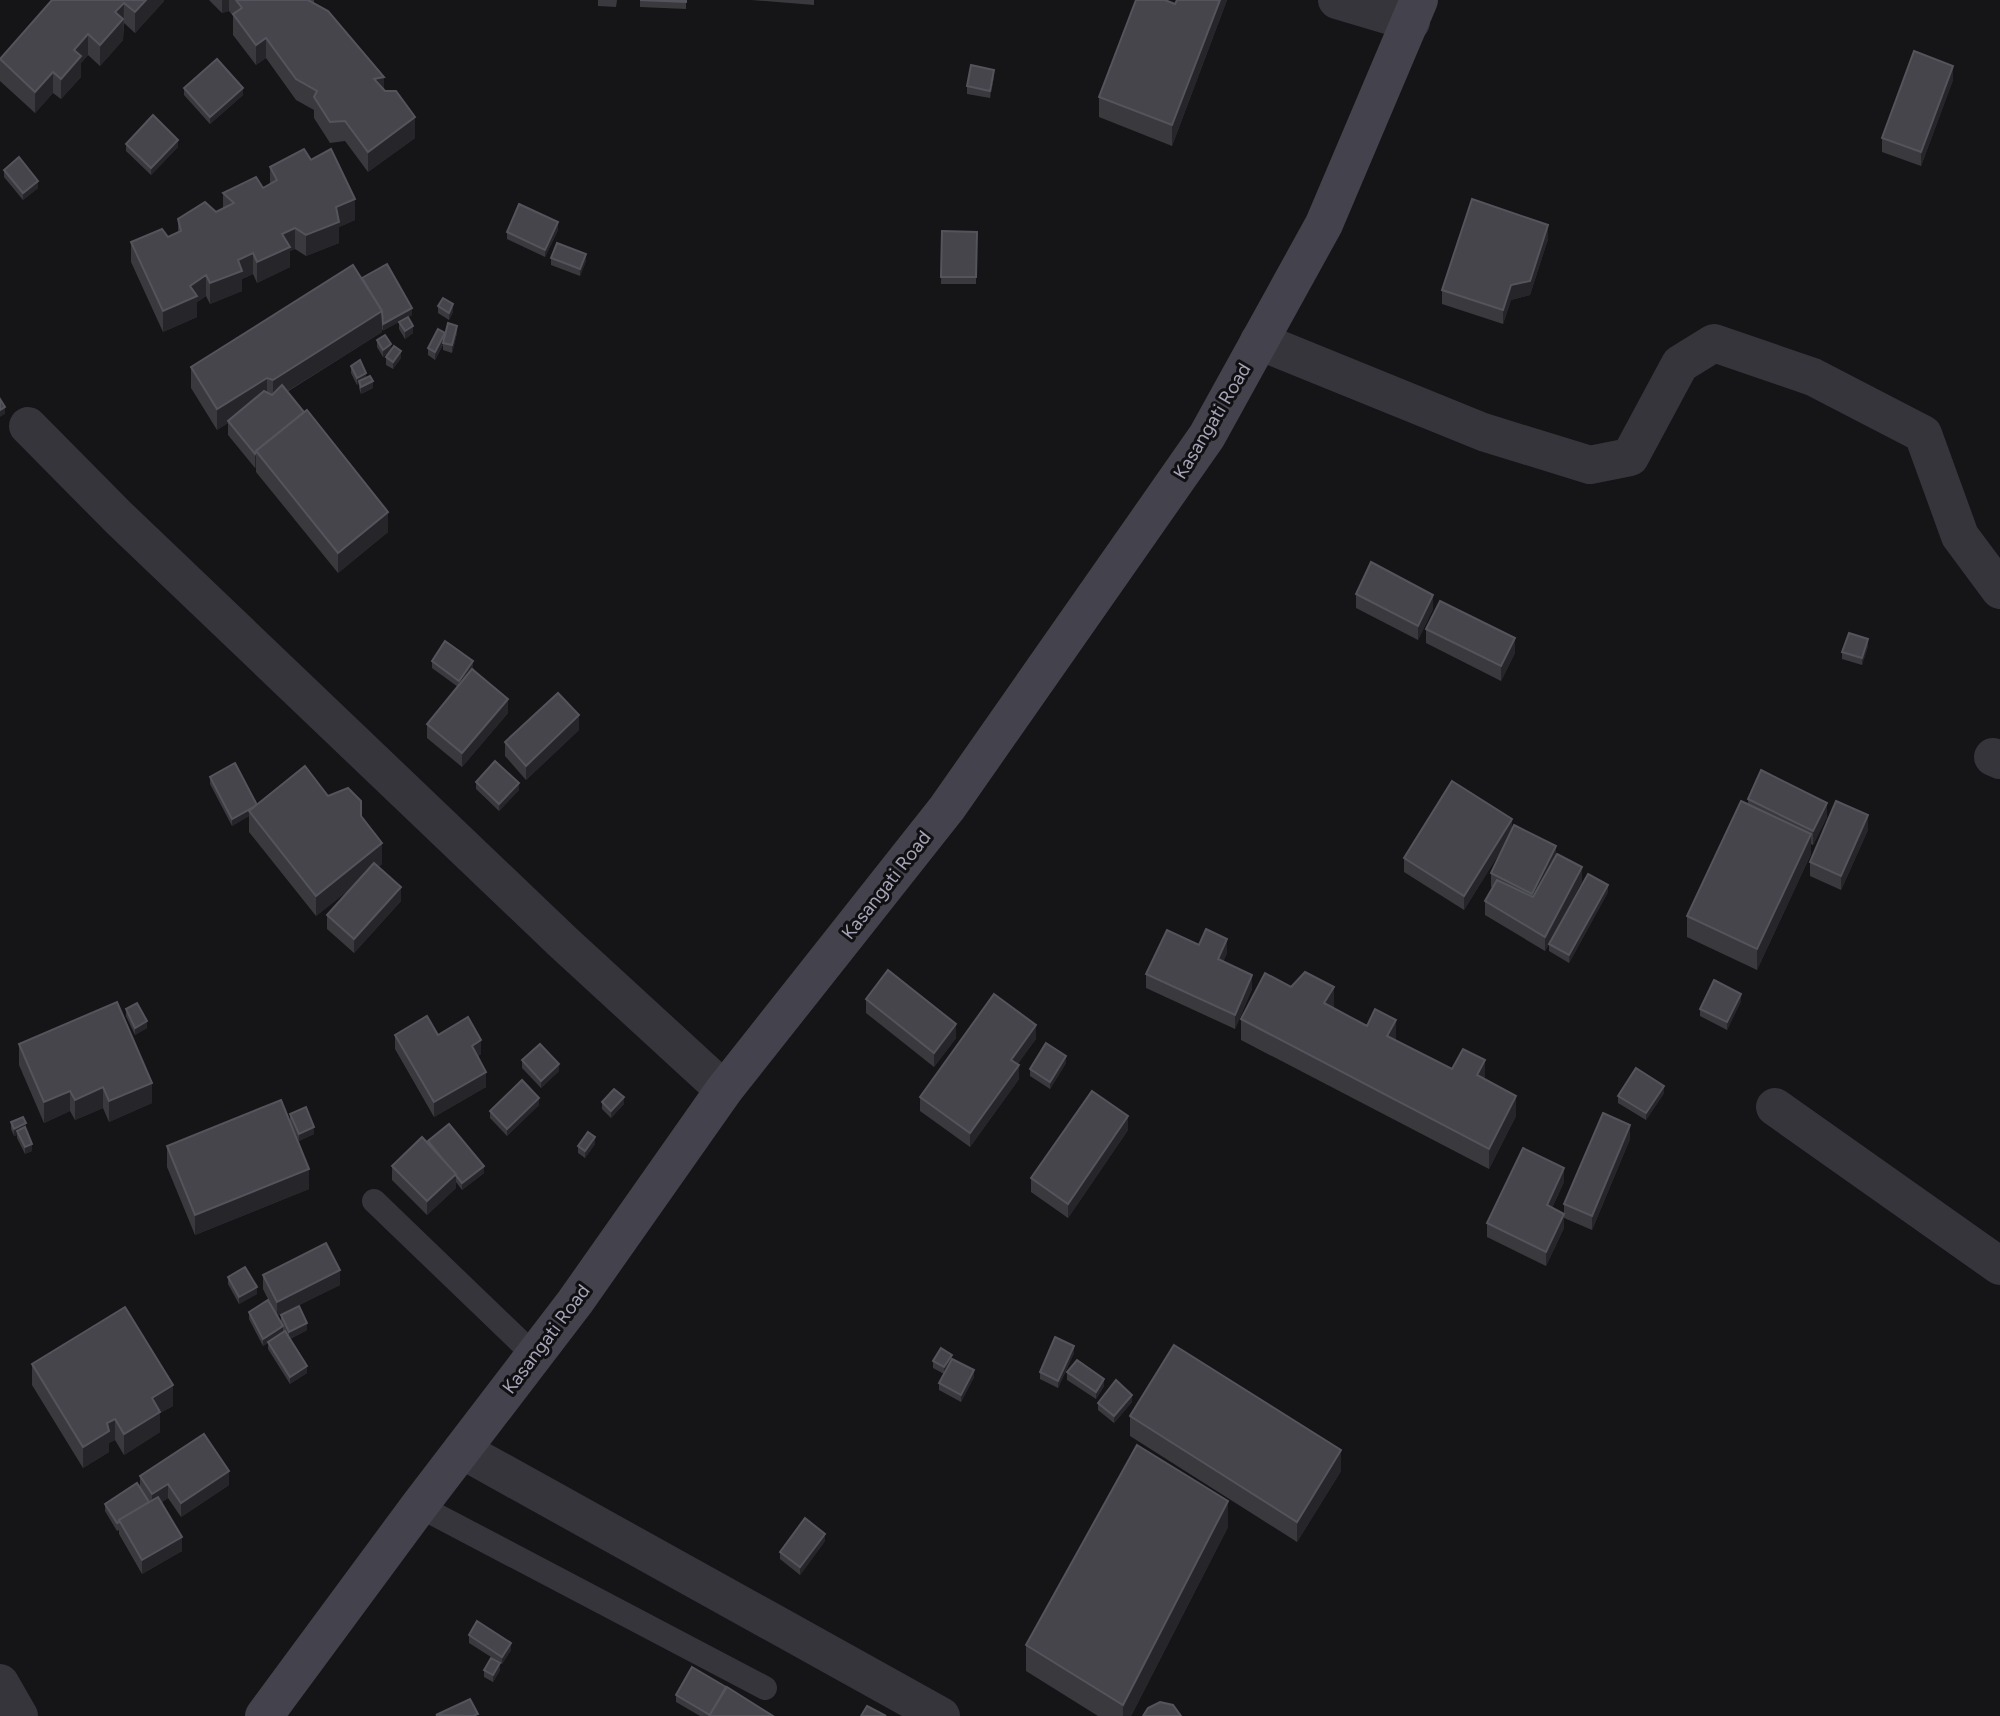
<svg xmlns="http://www.w3.org/2000/svg" width="2000" height="1716" font-family="Figtree,sans-serif">
	<style>
		.lines { fill: none; stroke-linecap: round; stroke-linejoin: round }
		.lane { stroke: #36353c; stroke-width: 24 }
		.street { stroke: #36353c; stroke-width: 38 }
		.secondary { stroke: #44424c; stroke-width: 38 }
		.wall { fill: #3a393e }
		.shaded-wall { fill: #262529 }
		.building { fill: #46454b; stroke: #54545c; stroke-width: 2 }
		.labels { text-anchor: middle; dominant-baseline: central; stroke-width: 6; stroke-linejoin: round; paint-order: stroke }
		.street-label { font-size: 19px; fill: #a5a4b8; stroke: #100f11 }
	</style>
	<rect width="100%" height="100%" fill="#151416"/>
	<g class="lines">
		<g class="lane">
			<path d="M 374,1201 L 534,1355"/>
			<path d="M 419,1506 L 765,1688"/>
		</g>
		<g class="street">
			<path d="M 1337,0 L 1411,22"/>
			<path d="M 1259,341 L 1483,432 L 1590,465 L 1630,457 L 1680,364 L 1714,343 L 1813,377 L 1923,434 L 1960,536 L 2000,590"/>
			<path d="M 28,426 L 119,518 L 564,943 L 724,1090"/>
			<path d="M 1993,757 L 2000,760"/>
			<path d="M 1775,1107 L 2000,1266"/>
			<path d="M 462,1450 L 941,1716"/>
			<path d="M 0,1683 L 19,1716"/>
		</g>
		<path class="secondary" d="M 264,1716 L 419,1506 L 575,1302 L 724,1090 L 947,808 L 1207,436 L 1324,224 L 1419,0"/>
	</g>
	<g class="wall">
		<path d="M 52,0 L 164,0 L 164,1 L 135,33 L 124,23 L 123,40 L 100,66 L 88,55 L 81,63 L 81,77 L 61,99 L 53,93 L 35,113 L 0,81 L 0,59 Z"/>
		<path d="M 209,0 L 314,0 L 314,3 L 384,89 L 415,138 L 368,172 L 345,141 L 330,143 L 314,118 L 314,110 L 296,100 L 266,58 L 256,65 L 233,35 L 233,16 L 229,11 L 222,13 Z"/>
		<path d="M 598,0 L 617,0 L 616,7 L 598,6 Z"/>
		<path d="M 640,0 L 686,0 L 686,9 L 640,7 Z"/>
		<path d="M 751,0 L 814,0 L 814,5 Z"/>
		<path d="M 1177,0 L 1227,0 L 1172,146 L 1099,117 L 1099,97 L 1175,4 Z"/>
		<path d="M 994,77 L 990,98 L 967,94 L 967,86 Z"/>
		<path d="M 1953,80 L 1921,166 L 1882,152 L 1882,138 Z"/>
		<path d="M 184,88 L 243,95 L 210,124 L 184,95 Z"/>
		<path d="M 126,144 L 178,147 L 151,175 L 126,151 Z"/>
		<path d="M 311,160 L 355,220 L 339,227 L 339,243 L 306,256 L 295,249 L 290,251 L 290,267 L 257,283 L 253,274 L 242,279 L 242,291 L 210,304 L 206,296 L 197,302 L 197,317 L 163,332 L 131,262 L 131,242 L 168,237 L 178,232 L 178,219 L 216,212 L 223,208 L 223,193 L 263,188 L 270,184 L 270,167 Z"/>
		<path d="M 4,170 L 38,188 L 23,200 L 4,177 Z"/>
		<path d="M 558,230 L 545,257 L 507,239 L 507,232 Z"/>
		<path d="M 942,231 L 977,232 L 976,284 L 941,284 Z"/>
		<path d="M 1548,239 L 1530,295 L 1511,300 L 1503,324 L 1442,304 L 1442,290 Z"/>
		<path d="M 551,258 L 586,261 L 580,276 L 551,265 Z"/>
		<path d="M 362,278 L 412,315 L 382,330 L 382,332 L 287,392 L 388,532 L 338,573 L 256,472 L 256,467 L 255,468 L 228,435 L 228,423 L 217,430 L 191,388 L 191,367 Z"/>
		<path d="M 438,306 L 453,312 L 449,320 L 438,313 Z"/>
		<path d="M 399,322 L 413,333 L 405,339 L 399,329 Z"/>
		<path d="M 445,333 L 457,333 L 452,353 L 443,350 L 443,345 L 435,360 L 428,355 L 428,348 Z"/>
		<path d="M 377,340 L 391,350 L 401,358 L 393,369 L 386,365 L 386,357 L 389,353 L 383,357 L 377,347 Z"/>
		<path d="M 351,366 L 366,377 L 373,388 L 361,394 L 359,388 L 359,384 L 357,385 L 351,373 Z"/>
		<path d="M 1356,594 L 1433,609 L 1418,640 L 1356,608 Z"/>
		<path d="M 1426,629 L 1515,653 L 1501,681 L 1426,643 Z"/>
		<path d="M 1868,646 L 1862,665 L 1842,659 L 1842,652 Z"/>
		<path d="M 432,661 L 473,668 L 508,713 L 462,767 L 427,738 L 427,724 L 458,687 L 432,668 Z"/>
		<path d="M 579,730 L 526,780 L 505,756 L 505,742 Z"/>
		<path d="M 210,777 L 257,805 L 328,796 L 361,817 L 382,864 L 378,867 L 401,901 L 354,953 L 327,929 L 327,915 L 350,889 L 316,916 L 249,832 L 249,816 L 232,826 L 210,784 Z"/>
		<path d="M 476,782 L 519,790 L 499,811 L 476,789 Z"/>
		<path d="M 1748,799 L 1827,817 L 1813,845 L 1811,844 L 1811,854 L 1757,970 L 1687,937 L 1687,916 L 1748,804 Z"/>
		<path d="M 1512,830 L 1556,857 L 1582,881 L 1553,936 L 1608,892 L 1569,963 L 1549,951 L 1549,944 L 1545,951 L 1485,915 L 1485,901 L 1493,888 L 1491,887 L 1491,873 L 1505,844 L 1464,910 L 1404,872 L 1404,858 Z"/>
		<path d="M 1868,830 L 1841,890 L 1810,876 L 1810,862 Z"/>
		<path d="M 1199,945 L 1227,953 L 1223,962 L 1252,989 L 1235,1029 L 1146,988 L 1146,974 Z"/>
		<path d="M 1291,987 L 1452,1069 L 1485,1080 L 1516,1116 L 1489,1169 L 1241,1040 L 1241,1019 Z"/>
		<path d="M 866,999 L 956,1038 L 934,1067 L 866,1013 Z"/>
		<path d="M 1741,1001 L 1727,1030 L 1700,1016 L 1700,1009 Z"/>
		<path d="M 126,1009 L 147,1028 L 135,1035 L 126,1016 Z"/>
		<path d="M 395,1035 L 438,1035 L 481,1054 L 478,1056 L 486,1087 L 434,1117 L 395,1049 Z"/>
		<path d="M 1036,1039 L 1017,1064 L 1019,1079 L 970,1147 L 920,1111 L 920,1097 Z"/>
		<path d="M 19,1044 L 152,1103 L 109,1122 L 103,1108 L 75,1120 L 70,1111 L 44,1123 L 19,1065 Z"/>
		<path d="M 522,1060 L 559,1071 L 541,1088 L 522,1068 Z"/>
		<path d="M 1066,1063 L 1050,1089 L 1030,1076 L 1030,1069 Z"/>
		<path d="M 1664,1093 L 1646,1120 L 1618,1103 L 1618,1096 Z"/>
		<path d="M 602,1102 L 624,1104 L 611,1118 L 602,1109 Z"/>
		<path d="M 539,1105 L 507,1136 L 490,1118 L 490,1111 Z"/>
		<path d="M 290,1114 L 314,1134 L 299,1141 L 290,1121 Z"/>
		<path d="M 11,1122 L 26,1130 L 32,1151 L 25,1154 L 17,1138 L 17,1135 L 14,1136 L 11,1129 Z"/>
		<path d="M 1128,1130 L 1068,1218 L 1031,1192 L 1031,1178 Z"/>
		<path d="M 1630,1139 L 1592,1230 L 1564,1218 L 1564,1228 L 1546,1266 L 1487,1237 L 1487,1223 L 1564,1182 L 1552,1208 L 1564,1214 L 1564,1204 Z"/>
		<path d="M 428,1141 L 484,1173 L 462,1190 L 456,1182 L 456,1188 L 427,1215 L 392,1180 L 392,1166 L 428,1145 Z"/>
		<path d="M 595,1144 L 585,1158 L 578,1153 L 578,1146 Z"/>
		<path d="M 167,1146 L 309,1189 L 195,1235 L 167,1167 Z"/>
		<path d="M 263,1275 L 340,1285 L 277,1316 L 281,1322 L 281,1315 L 307,1330 L 290,1339 L 307,1373 L 290,1384 L 268,1349 L 268,1343 L 263,1346 L 249,1319 L 249,1312 L 269,1301 L 263,1289 Z"/>
		<path d="M 228,1277 L 257,1294 L 239,1304 L 228,1284 Z"/>
		<path d="M 1074,1353 L 1058,1388 L 1040,1379 L 1040,1372 Z"/>
		<path d="M 952,1360 L 974,1377 L 961,1402 L 939,1390 L 939,1383 L 944,1374 L 933,1368 L 933,1361 Z"/>
		<path d="M 32,1364 L 173,1406 L 160,1413 L 160,1432 L 124,1455 L 115,1440 L 109,1443 L 109,1452 L 83,1468 L 32,1385 Z"/>
		<path d="M 1067,1372 L 1104,1386 L 1096,1399 L 1067,1380 Z"/>
		<path d="M 1132,1402 L 1114,1423 L 1098,1410 L 1098,1403 Z"/>
		<path d="M 1130,1416 L 1341,1471 L 1297,1542 L 1130,1436 Z"/>
		<path d="M 140,1476 L 229,1485 L 181,1517 L 168,1498 L 162,1502 L 182,1551 L 142,1574 L 119,1534 L 119,1530 L 117,1531 L 105,1511 L 105,1504 L 140,1488 Z"/>
		<path d="M 1228,1527 L 1131,1716 L 1098,1716 L 1026,1671 L 1026,1645 Z"/>
		<path d="M 825,1541 L 800,1575 L 780,1559 L 780,1552 Z"/>
		<path d="M 469,1635 L 511,1650 L 502,1664 L 469,1643 Z"/>
		<path d="M 484,1670 L 500,1670 L 493,1682 L 484,1677 Z"/>
		<path d="M 726,1689 L 773,1716 L 700,1716 L 676,1702 L 676,1695 Z"/>
	</g>
	<g class="shaded-wall">
		<path d="M 146,0 L 164,0 L 164,1 L 135,33 L 135,12 Z"/>
		<path d="M 222,0 L 229,0 L 229,11 L 222,13 Z"/>
		<path d="M 1220,0 L 1227,0 L 1172,146 L 1172,125 Z"/>
		<path d="M 124,3 L 123,40 L 100,66 L 100,45 L 115,12 Z"/>
		<path d="M 88,34 L 88,55 L 81,63 L 81,77 L 61,99 L 61,79 L 74,50 Z"/>
		<path d="M 266,38 L 266,58 L 256,65 L 256,45 Z"/>
		<path d="M 1953,66 L 1953,80 L 1921,166 L 1921,152 Z"/>
		<path d="M 994,70 L 994,77 L 990,98 L 990,91 Z"/>
		<path d="M 53,72 L 53,93 L 35,113 L 35,92 Z"/>
		<path d="M 384,77 L 384,98 L 374,79 Z"/>
		<path d="M 243,88 L 243,95 L 210,124 L 210,117 Z"/>
		<path d="M 415,117 L 415,138 L 368,172 L 368,152 Z"/>
		<path d="M 178,140 L 178,147 L 151,175 L 151,168 Z"/>
		<path d="M 38,181 L 38,188 L 23,200 L 23,193 Z"/>
		<path d="M 355,199 L 355,220 L 339,227 L 339,243 L 306,256 L 306,235 L 336,207 Z"/>
		<path d="M 558,222 L 558,230 L 545,257 L 545,250 Z"/>
		<path d="M 1548,225 L 1548,239 L 1530,295 L 1511,300 L 1503,324 L 1503,310 L 1511,285 Z"/>
		<path d="M 295,228 L 295,249 L 290,251 L 290,267 L 257,283 L 257,262 L 282,234 Z"/>
		<path d="M 253,253 L 253,274 L 242,279 L 242,291 L 210,304 L 210,283 L 238,260 Z"/>
		<path d="M 586,254 L 586,261 L 580,276 L 580,269 Z"/>
		<path d="M 206,275 L 206,296 L 197,302 L 197,317 L 163,332 L 163,311 L 190,286 Z"/>
		<path d="M 453,304 L 453,312 L 449,320 L 449,313 Z"/>
		<path d="M 412,308 L 412,315 L 383,331 L 383,324 Z"/>
		<path d="M 382,311 L 382,332 L 273,400 L 273,380 Z"/>
		<path d="M 413,326 L 413,333 L 405,339 L 405,331 Z"/>
		<path d="M 457,326 L 457,333 L 452,353 L 452,345 Z"/>
		<path d="M 445,333 L 443,345 L 435,360 L 435,352 Z"/>
		<path d="M 391,344 L 391,351 L 383,357 L 383,350 Z"/>
		<path d="M 401,351 L 401,358 L 393,369 L 393,362 Z"/>
		<path d="M 366,373 L 366,380 L 359,381 L 359,384 L 357,385 L 357,378 Z"/>
		<path d="M 267,378 L 267,399 L 228,421 L 228,423 L 217,430 L 217,409 Z"/>
		<path d="M 373,381 L 373,388 L 361,394 L 361,387 Z"/>
		<path d="M 5,407 L 5,414 L 0,417 L 0,410 Z"/>
		<path d="M 256,453 L 256,467 L 255,468 L 255,454 Z"/>
		<path d="M 388,512 L 388,532 L 338,573 L 338,553 Z"/>
		<path d="M 1433,595 L 1433,609 L 1418,640 L 1418,626 Z"/>
		<path d="M 1515,638 L 1515,653 L 1501,681 L 1501,666 Z"/>
		<path d="M 1868,639 L 1868,646 L 1862,665 L 1862,658 Z"/>
		<path d="M 473,661 L 473,668 L 459,688 L 459,681 Z"/>
		<path d="M 508,699 L 508,713 L 462,767 L 462,753 Z"/>
		<path d="M 579,715 L 579,730 L 526,780 L 526,766 Z"/>
		<path d="M 519,783 L 519,790 L 499,811 L 499,804 Z"/>
		<path d="M 1827,803 L 1827,817 L 1813,845 L 1813,831 Z"/>
		<path d="M 257,805 L 249,811 L 249,816 L 232,826 L 232,819 Z"/>
		<path d="M 1868,815 L 1868,830 L 1841,890 L 1841,876 Z"/>
		<path d="M 1512,819 L 1512,833 L 1464,910 L 1464,896 Z"/>
		<path d="M 1811,834 L 1811,854 L 1757,970 L 1757,949 Z"/>
		<path d="M 382,843 L 382,864 L 316,916 L 316,896 Z"/>
		<path d="M 1556,846 L 1556,861 L 1532,908 L 1532,894 Z"/>
		<path d="M 1582,867 L 1582,881 L 1545,951 L 1545,937 Z"/>
		<path d="M 1608,885 L 1608,892 L 1569,963 L 1569,955 Z"/>
		<path d="M 401,887 L 401,901 L 354,953 L 354,939 Z"/>
		<path d="M 1227,939 L 1227,953 L 1218,973 L 1218,959 Z"/>
		<path d="M 1252,975 L 1252,989 L 1235,1029 L 1235,1015 Z"/>
		<path d="M 1334,987 L 1334,1007 L 1324,1024 L 1324,1003 Z"/>
		<path d="M 1741,994 L 1741,1001 L 1727,1030 L 1727,1022 Z"/>
		<path d="M 1396,1020 L 1396,1040 L 1387,1036 Z"/>
		<path d="M 147,1021 L 147,1028 L 135,1035 L 135,1028 Z"/>
		<path d="M 956,1024 L 956,1038 L 934,1067 L 934,1053 Z"/>
		<path d="M 1036,1025 L 1036,1039 L 1011,1074 L 1011,1060 Z"/>
		<path d="M 481,1040 L 481,1054 L 472,1060 L 472,1046 Z"/>
		<path d="M 1066,1056 L 1066,1063 L 1050,1089 L 1050,1082 Z"/>
		<path d="M 1485,1060 L 1485,1081 L 1477,1075 Z"/>
		<path d="M 559,1064 L 559,1071 L 541,1088 L 541,1081 Z"/>
		<path d="M 1019,1065 L 1019,1079 L 970,1147 L 970,1133 Z"/>
		<path d="M 486,1072 L 486,1087 L 434,1117 L 434,1102 Z"/>
		<path d="M 152,1083 L 152,1103 L 109,1122 L 109,1101 Z"/>
		<path d="M 1664,1086 L 1664,1093 L 1646,1120 L 1646,1113 Z"/>
		<path d="M 103,1087 L 103,1108 L 75,1120 L 75,1100 Z"/>
		<path d="M 70,1091 L 70,1111 L 44,1123 L 44,1102 Z"/>
		<path d="M 1516,1096 L 1516,1116 L 1489,1169 L 1489,1149 Z"/>
		<path d="M 624,1097 L 624,1104 L 611,1118 L 611,1111 Z"/>
		<path d="M 539,1098 L 539,1105 L 507,1136 L 507,1129 Z"/>
		<path d="M 1128,1116 L 1128,1130 L 1068,1218 L 1068,1204 Z"/>
		<path d="M 26,1123 L 26,1130 L 17,1131 L 17,1135 L 14,1136 L 14,1129 Z"/>
		<path d="M 1630,1125 L 1630,1139 L 1592,1230 L 1592,1216 Z"/>
		<path d="M 314,1127 L 314,1134 L 299,1141 L 299,1134 Z"/>
		<path d="M 595,1137 L 595,1144 L 585,1158 L 585,1151 Z"/>
		<path d="M 32,1144 L 32,1151 L 25,1154 L 25,1147 Z"/>
		<path d="M 484,1166 L 484,1173 L 462,1190 L 462,1183 Z"/>
		<path d="M 1564,1168 L 1564,1182 L 1547,1219 L 1547,1205 Z"/>
		<path d="M 309,1169 L 309,1189 L 195,1235 L 195,1215 Z"/>
		<path d="M 456,1174 L 456,1188 L 427,1215 L 427,1201 Z"/>
		<path d="M 1564,1214 L 1564,1228 L 1546,1266 L 1546,1252 Z"/>
		<path d="M 340,1270 L 340,1285 L 277,1316 L 277,1302 Z"/>
		<path d="M 257,1287 L 257,1294 L 239,1304 L 239,1297 Z"/>
		<path d="M 307,1323 L 307,1330 L 289,1339 L 289,1332 Z"/>
		<path d="M 283,1326 L 283,1334 L 263,1346 L 263,1339 Z"/>
		<path d="M 1074,1346 L 1074,1353 L 1058,1388 L 1058,1381 Z"/>
		<path d="M 952,1355 L 952,1362 L 944,1374 L 944,1367 Z"/>
		<path d="M 307,1366 L 307,1373 L 290,1384 L 290,1377 Z"/>
		<path d="M 974,1370 L 974,1377 L 961,1402 L 961,1395 Z"/>
		<path d="M 1104,1379 L 1104,1386 L 1096,1399 L 1096,1392 Z"/>
		<path d="M 173,1385 L 173,1406 L 160,1413 L 160,1432 L 124,1455 L 124,1434 L 152,1398 Z"/>
		<path d="M 1132,1395 L 1132,1402 L 1114,1423 L 1114,1416 Z"/>
		<path d="M 115,1419 L 115,1440 L 109,1443 L 109,1452 L 83,1468 L 83,1447 L 107,1423 Z"/>
		<path d="M 1341,1450 L 1341,1471 L 1297,1542 L 1297,1522 Z"/>
		<path d="M 229,1471 L 229,1485 L 181,1517 L 181,1503 Z"/>
		<path d="M 168,1484 L 168,1498 L 152,1508 L 152,1494 Z"/>
		<path d="M 1228,1501 L 1228,1527 L 1131,1716 L 1123,1716 L 1123,1705 Z"/>
		<path d="M 825,1534 L 825,1541 L 800,1575 L 800,1567 Z"/>
		<path d="M 182,1537 L 182,1551 L 142,1574 L 142,1560 Z"/>
		<path d="M 511,1643 L 511,1650 L 502,1664 L 502,1657 Z"/>
		<path d="M 500,1663 L 500,1670 L 493,1682 L 493,1675 Z"/>
	</g>
	<g class="building">
		<path d="M 52,0 L 146,0 L 135,12 L 124,3 L 115,12 L 123,19 L 100,45 L 88,34 L 74,50 L 81,56 L 61,79 L 53,72 L 35,92 L 0,59 Z"/>
		<path d="M 236,0 L 308,0 L 328,11 L 384,77 L 374,79 L 385,91 L 396,91 L 415,117 L 368,152 L 345,121 L 330,122 L 314,97 L 317,91 L 296,79 L 266,38 L 256,45 L 233,14 L 242,8 Z"/>
		<path d="M 640,0 L 686,0 L 686,2 Z"/>
		<path d="M 1136,0 L 1165,0 L 1175,4 L 1177,0 L 1220,0 L 1172,125 L 1099,97 Z"/>
		<path d="M 1914,51 L 1953,66 L 1921,152 L 1882,138 Z"/>
		<path d="M 217,59 L 243,88 L 210,117 L 184,88 Z"/>
		<path d="M 971,65 L 994,70 L 990,91 L 967,86 Z"/>
		<path d="M 153,115 L 178,140 L 151,168 L 126,144 Z"/>
		<path d="M 304,149 L 311,160 L 331,149 L 355,199 L 336,207 L 339,222 L 306,235 L 295,228 L 282,234 L 290,247 L 257,262 L 253,253 L 238,260 L 242,271 L 210,283 L 206,275 L 190,286 L 197,296 L 163,311 L 131,242 L 162,229 L 168,237 L 181,231 L 178,219 L 205,202 L 216,212 L 234,203 L 223,193 L 256,177 L 263,188 L 277,180 L 270,167 Z"/>
		<path d="M 19,157 L 38,181 L 23,193 L 4,170 Z"/>
		<path d="M 1472,199 L 1548,225 L 1530,281 L 1511,285 L 1503,310 L 1442,290 Z"/>
		<path d="M 519,204 L 558,222 L 545,250 L 507,232 Z"/>
		<path d="M 942,231 L 977,232 L 976,277 L 941,277 Z"/>
		<path d="M 557,243 L 586,254 L 580,269 L 551,258 Z"/>
		<path d="M 387,264 L 412,308 L 383,324 L 382,311 L 362,278 Z"/>
		<path d="M 353,265 L 382,311 L 273,380 L 267,378 L 217,409 L 191,367 Z"/>
		<path d="M 443,298 L 453,304 L 449,313 L 438,306 Z"/>
		<path d="M 408,317 L 413,326 L 405,331 L 399,322 Z"/>
		<path d="M 448,323 L 457,326 L 452,345 L 443,343 Z"/>
		<path d="M 438,329 L 445,333 L 435,352 L 428,348 Z"/>
		<path d="M 385,335 L 391,344 L 383,350 L 377,340 Z"/>
		<path d="M 394,346 L 401,351 L 393,362 L 386,357 Z"/>
		<path d="M 360,360 L 366,373 L 357,378 L 351,366 Z"/>
		<path d="M 370,376 L 373,381 L 361,387 L 359,381 Z"/>
		<path d="M 282,385 L 304,412 L 256,451 L 256,452 L 255,454 L 228,421 L 264,391 L 272,395 Z"/>
		<path d="M 0,399 L 5,407 L 0,410 Z"/>
		<path d="M 307,410 L 388,512 L 338,553 L 256,451 Z"/>
		<path d="M 1371,562 L 1433,595 L 1418,626 L 1356,594 Z"/>
		<path d="M 1440,601 L 1515,638 L 1501,666 L 1426,629 Z"/>
		<path d="M 1849,633 L 1868,639 L 1862,658 L 1842,652 Z"/>
		<path d="M 445,641 L 473,661 L 459,681 L 432,661 Z"/>
		<path d="M 472,669 L 508,699 L 462,753 L 427,724 Z"/>
		<path d="M 558,693 L 579,715 L 526,766 L 505,742 Z"/>
		<path d="M 495,761 L 519,783 L 499,804 L 476,782 Z"/>
		<path d="M 235,763 L 257,805 L 232,819 L 210,777 Z"/>
		<path d="M 305,766 L 328,796 L 348,788 L 361,801 L 361,816 L 382,843 L 316,896 L 249,811 Z"/>
		<path d="M 1761,770 L 1827,803 L 1813,831 L 1748,799 Z"/>
		<path d="M 1452,781 L 1512,819 L 1464,896 L 1404,858 Z"/>
		<path d="M 1741,801 L 1811,834 L 1757,949 L 1687,916 Z"/>
		<path d="M 1836,801 L 1868,815 L 1841,876 L 1810,862 Z"/>
		<path d="M 1514,825 L 1556,846 L 1532,894 L 1491,873 Z"/>
		<path d="M 1557,854 L 1582,867 L 1545,937 L 1485,901 L 1497,880 L 1533,897 Z"/>
		<path d="M 374,863 L 401,887 L 354,939 L 327,915 Z"/>
		<path d="M 1588,874 L 1608,885 L 1569,955 L 1549,944 Z"/>
		<path d="M 1206,929 L 1227,939 L 1218,959 L 1252,975 L 1235,1015 L 1146,974 L 1167,930 L 1199,945 Z"/>
		<path d="M 888,970 L 956,1024 L 934,1053 L 866,999 Z"/>
		<path d="M 1305,972 L 1334,987 L 1324,1003 L 1367,1026 L 1375,1009 L 1396,1020 L 1387,1036 L 1452,1069 L 1463,1049 L 1485,1060 L 1477,1075 L 1516,1096 L 1489,1149 L 1241,1019 L 1265,973 L 1291,987 Z"/>
		<path d="M 1714,980 L 1741,994 L 1727,1022 L 1700,1009 Z"/>
		<path d="M 994,994 L 1036,1025 L 1011,1060 L 1019,1065 L 970,1133 L 920,1097 Z"/>
		<path d="M 117,1002 L 152,1083 L 109,1101 L 103,1087 L 75,1100 L 70,1091 L 44,1102 L 19,1044 Z"/>
		<path d="M 137,1003 L 147,1021 L 135,1028 L 126,1009 Z"/>
		<path d="M 427,1016 L 438,1035 L 468,1017 L 481,1040 L 472,1046 L 486,1072 L 434,1102 L 395,1035 Z"/>
		<path d="M 1046,1043 L 1066,1056 L 1050,1082 L 1030,1069 Z"/>
		<path d="M 540,1044 L 559,1064 L 541,1081 L 522,1060 Z"/>
		<path d="M 1636,1068 L 1664,1086 L 1646,1113 L 1618,1096 Z"/>
		<path d="M 522,1080 L 539,1098 L 507,1129 L 490,1111 Z"/>
		<path d="M 614,1089 L 624,1097 L 611,1111 L 602,1102 Z"/>
		<path d="M 1092,1091 L 1128,1116 L 1068,1204 L 1031,1178 Z"/>
		<path d="M 281,1100 L 309,1169 L 195,1215 L 167,1146 Z"/>
		<path d="M 306,1107 L 314,1127 L 299,1134 L 290,1114 Z"/>
		<path d="M 1603,1113 L 1630,1125 L 1592,1216 L 1564,1204 Z"/>
		<path d="M 23,1117 L 26,1123 L 14,1129 L 11,1122 Z"/>
		<path d="M 449,1124 L 484,1166 L 462,1183 L 428,1141 Z"/>
		<path d="M 25,1127 L 32,1144 L 25,1147 L 17,1131 Z"/>
		<path d="M 588,1132 L 595,1137 L 585,1151 L 578,1146 Z"/>
		<path d="M 422,1137 L 456,1174 L 427,1201 L 392,1166 Z"/>
		<path d="M 1523,1148 L 1564,1168 L 1547,1205 L 1564,1214 L 1546,1252 L 1487,1223 Z"/>
		<path d="M 326,1243 L 340,1270 L 277,1302 L 263,1275 Z"/>
		<path d="M 245,1267 L 257,1287 L 239,1297 L 228,1277 Z"/>
		<path d="M 268,1300 L 283,1326 L 263,1339 L 249,1312 Z"/>
		<path d="M 299,1306 L 307,1323 L 289,1332 L 281,1315 Z"/>
		<path d="M 125,1307 L 173,1385 L 152,1398 L 160,1412 L 124,1434 L 115,1419 L 107,1423 L 109,1431 L 83,1447 L 32,1364 Z"/>
		<path d="M 285,1331 L 307,1366 L 290,1377 L 268,1342 Z"/>
		<path d="M 1055,1337 L 1074,1346 L 1058,1381 L 1040,1372 Z"/>
		<path d="M 1174,1345 L 1341,1450 L 1297,1522 L 1130,1416 Z"/>
		<path d="M 941,1348 L 952,1355 L 944,1367 L 933,1361 Z"/>
		<path d="M 952,1359 L 974,1370 L 961,1395 L 939,1383 Z"/>
		<path d="M 1077,1360 L 1104,1379 L 1096,1392 L 1067,1372 Z"/>
		<path d="M 1116,1380 L 1132,1395 L 1114,1416 L 1098,1403 Z"/>
		<path d="M 204,1434 L 229,1471 L 181,1503 L 168,1484 L 152,1494 L 140,1476 Z"/>
		<path d="M 1137,1445 L 1228,1501 L 1123,1705 L 1026,1645 Z"/>
		<path d="M 137,1483 L 149,1502 L 119,1520 L 120,1522 L 117,1523 L 105,1504 Z"/>
		<path d="M 158,1497 L 182,1537 L 142,1560 L 119,1520 Z"/>
		<path d="M 805,1518 L 825,1534 L 800,1567 L 780,1552 Z"/>
		<path d="M 477,1621 L 511,1643 L 502,1657 L 469,1635 Z"/>
		<path d="M 491,1658 L 500,1663 L 493,1675 L 484,1670 Z"/>
		<path d="M 692,1667 L 726,1687 L 710,1715 L 676,1695 Z"/>
		<path d="M 727,1687 L 773,1716 L 709,1716 Z"/>
		<path d="M 470,1699 L 478,1714 L 473,1716 L 436,1715 Z"/>
		<path d="M 1160,1702 L 1173,1705 L 1181,1716 L 1143,1716 L 1148,1708 Z"/>
		<path d="M 867,1706 L 886,1716 L 861,1716 Z"/>
	</g>
	<g class="labels">
		<g class="street-label">
			<text transform="translate(1212 421) rotate(-59)">Kasangati Road</text>
			<text transform="translate(886 885) rotate(-52)">Kasangati Road</text>
			<text transform="translate(546 1339) rotate(-53)">Kasangati Road</text>
		</g>
	</g>
</svg>
